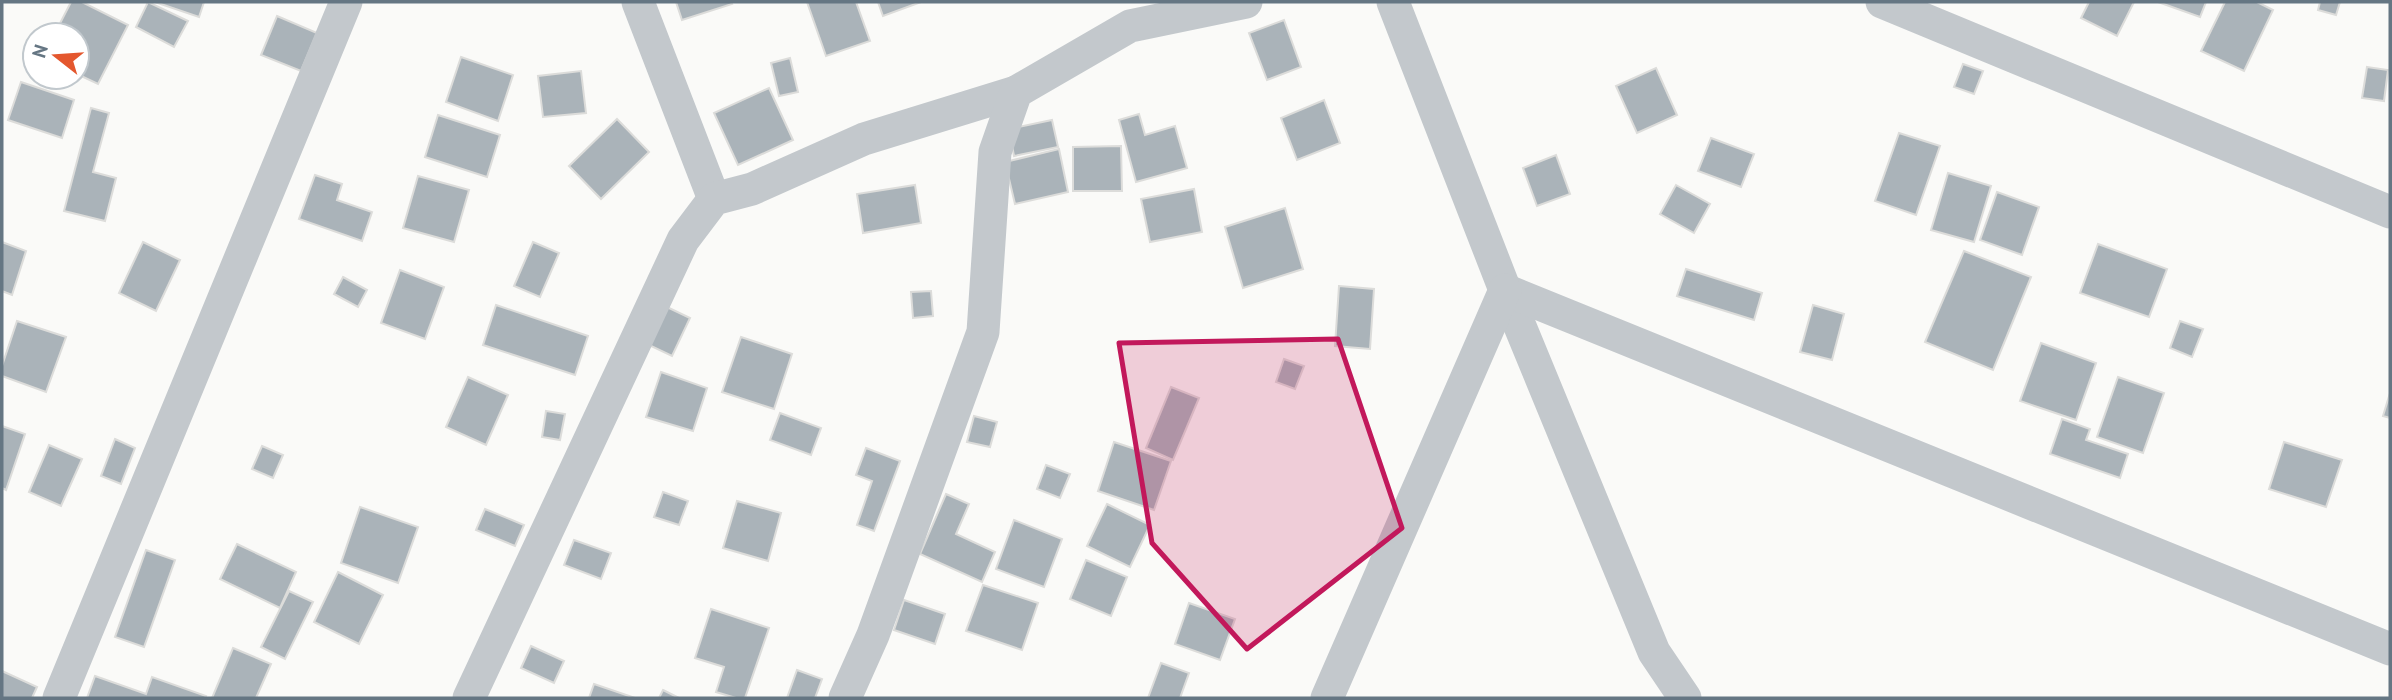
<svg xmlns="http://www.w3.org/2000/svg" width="2392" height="700" font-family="'PT Sans',sans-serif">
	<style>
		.building { fill: #aab3b9; stroke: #dcdcda; stroke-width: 2 }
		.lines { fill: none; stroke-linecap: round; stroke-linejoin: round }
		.street { stroke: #c3c8cc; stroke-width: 33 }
		.marked { fill: #c2185b; fill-opacity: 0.2; stroke: #c2185b; stroke-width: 5; stroke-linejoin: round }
	</style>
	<rect width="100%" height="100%" fill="#fafaf8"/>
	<g class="building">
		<path d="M 71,2 L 82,2 L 128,25 L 98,84 L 77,74 L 77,35 L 54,35 Z"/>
		<path d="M 148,2 L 188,21 L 174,47 L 136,27 Z"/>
		<path d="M 155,2 L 204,2 L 199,17 Z"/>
		<path d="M 676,2 L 731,2 L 732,4 L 682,20 Z"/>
		<path d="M 807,2 L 856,2 L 870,41 L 826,56 Z"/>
		<path d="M 878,2 L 921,2 L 883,16 Z"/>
		<path d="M 2089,2 L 2134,2 L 2117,36 L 2081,18 Z"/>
		<path d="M 2158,2 L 2206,2 L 2200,17 Z"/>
		<path d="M 2225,2 L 2257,2 L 2273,10 L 2244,71 L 2201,51 Z"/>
		<path d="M 2320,2 L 2340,2 L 2336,15 L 2318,10 Z"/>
		<path d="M 277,16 L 317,33 L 301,71 L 261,55 Z"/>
		<path d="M 1284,20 L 1301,67 L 1267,80 L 1249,33 Z"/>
		<path d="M 461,57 L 513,75 L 498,121 L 446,102 Z"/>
		<path d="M 790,58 L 798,92 L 779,96 L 771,63 Z"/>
		<path d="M 1963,64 L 1983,71 L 1974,94 L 1954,87 Z"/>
		<path d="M 2367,67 L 2388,70 L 2384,101 L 2362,98 Z"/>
		<path d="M 1656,68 L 1677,115 L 1637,133 L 1616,86 Z"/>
		<path d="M 581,71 L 586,113 L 543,117 L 538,76 Z"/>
		<path d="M 21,82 L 74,100 L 62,138 L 8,120 Z"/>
		<path d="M 769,88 L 793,140 L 738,165 L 714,113 Z"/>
		<path d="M 1324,100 L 1340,143 L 1297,160 L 1281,118 Z"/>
		<path d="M 91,108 L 109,113 L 93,172 L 116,178 L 105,221 L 64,211 Z"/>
		<path d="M 1139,114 L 1145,135 L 1175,126 L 1187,168 L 1136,182 L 1119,120 Z"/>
		<path d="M 438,115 L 500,135 L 487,177 L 425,157 Z"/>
		<path d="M 617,119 L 649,152 L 601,199 L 569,166 Z"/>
		<path d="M 1052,120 L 1058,147 L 1014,156 L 1009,129 Z"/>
		<path d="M 1899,133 L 1940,146 L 1916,215 L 1875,201 Z"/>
		<path d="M 1711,138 L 1754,154 L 1741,187 L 1698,171 Z"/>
		<path d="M 1121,146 L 1122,191 L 1073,191 L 1073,147 Z"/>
		<path d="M 1059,149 L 1068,192 L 1015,204 L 1005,162 Z"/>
		<path d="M 1556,155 L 1570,194 L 1537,206 L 1523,168 Z"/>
		<path d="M 1948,173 L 1991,186 L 1974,242 L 1931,230 Z"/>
		<path d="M 315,175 L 342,184 L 337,200 L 372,212 L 362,241 L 299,219 Z"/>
		<path d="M 418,176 L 469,190 L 454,242 L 403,228 Z"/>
		<path d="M 915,185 L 921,223 L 863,233 L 857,194 Z"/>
		<path d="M 1676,185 L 1710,204 L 1694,233 L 1660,214 Z"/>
		<path d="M 1194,189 L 1202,232 L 1150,242 L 1141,199 Z"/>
		<path d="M 1997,192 L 2039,207 L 2022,255 L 1980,240 Z"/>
		<path d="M 1285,208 L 1303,269 L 1243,288 L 1225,227 Z"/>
		<path d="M 2,242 L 26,251 L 12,295 L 2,291 Z"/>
		<path d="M 143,242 L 180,260 L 156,311 L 119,293 Z"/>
		<path d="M 533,242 L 559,253 L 540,297 L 514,286 Z"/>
		<path d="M 2098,244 L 2167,269 L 2149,317 L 2080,293 Z"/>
		<path d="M 1964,251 L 2031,277 L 1993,370 L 1925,342 Z"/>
		<path d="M 1686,269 L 1762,293 L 1754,320 L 1677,296 Z"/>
		<path d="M 400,270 L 444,287 L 425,339 L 381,323 Z"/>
		<path d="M 343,277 L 367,290 L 358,307 L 334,294 Z"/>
		<path d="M 1339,286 L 1374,289 L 1370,349 L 1335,346 Z"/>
		<path d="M 931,291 L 933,316 L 913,318 L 911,292 Z"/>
		<path d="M 496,305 L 588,336 L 575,375 L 483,345 Z"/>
		<path d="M 1813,305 L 1844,314 L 1832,360 L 1800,352 Z"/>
		<path d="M 667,307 L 690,318 L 672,356 L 649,345 Z"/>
		<path d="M 17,321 L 66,337 L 46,392 L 2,376 L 2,366 Z"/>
		<path d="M 2180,321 L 2203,329 L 2192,357 L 2170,348 Z"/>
		<path d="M 741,337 L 792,354 L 774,409 L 722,392 Z"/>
		<path d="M 2041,343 L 2096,363 L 2076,420 L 2020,401 Z"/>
		<path d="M 1284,359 L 1304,366 L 1295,389 L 1276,382 Z"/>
		<path d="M 661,372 L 707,388 L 693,431 L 646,417 Z"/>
		<path d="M 468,377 L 508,395 L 486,445 L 446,427 Z"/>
		<path d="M 2118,377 L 2164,393 L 2143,453 L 2097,437 Z"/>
		<path d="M 1171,387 L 1199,398 L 1173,460 L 1146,448 Z"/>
		<path d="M 2390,393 L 2390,418 L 2383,416 Z"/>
		<path d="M 546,411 L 565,414 L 560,440 L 542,437 Z"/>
		<path d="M 780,413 L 821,428 L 811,455 L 770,440 Z"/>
		<path d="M 974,416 L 997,422 L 990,447 L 967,442 Z"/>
		<path d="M 2062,419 L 2090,429 L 2086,440 L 2128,454 L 2120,478 L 2050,454 Z"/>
		<path d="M 2,426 L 25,434 L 6,490 L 2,488 Z"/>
		<path d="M 115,439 L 135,448 L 121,484 L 101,476 Z"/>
		<path d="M 1114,442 L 1171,461 L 1154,510 L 1098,491 Z"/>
		<path d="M 2284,442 L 2342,460 L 2326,507 L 2269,489 Z"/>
		<path d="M 49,445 L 82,459 L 61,506 L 29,492 Z"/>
		<path d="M 262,446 L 283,455 L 273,478 L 252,469 Z"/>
		<path d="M 866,448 L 900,461 L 874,531 L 857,525 L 872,481 L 856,475 Z"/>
		<path d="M 1046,465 L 1070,474 L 1060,498 L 1037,489 Z"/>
		<path d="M 663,492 L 688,501 L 679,525 L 654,517 Z"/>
		<path d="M 946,494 L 969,504 L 956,534 L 995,552 L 982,582 L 920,554 Z"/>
		<path d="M 737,501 L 781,513 L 768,561 L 723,548 Z"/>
		<path d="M 1107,504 L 1150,525 L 1130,567 L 1087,546 Z"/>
		<path d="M 360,507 L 418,527 L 398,583 L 341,563 Z"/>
		<path d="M 485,509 L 524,525 L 515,546 L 476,530 Z"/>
		<path d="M 1014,520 L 1062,539 L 1044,587 L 996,569 Z"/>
		<path d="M 574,540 L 611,553 L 601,579 L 564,565 Z"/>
		<path d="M 237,544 L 296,572 L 280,608 L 220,579 Z"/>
		<path d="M 146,550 L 175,560 L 144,647 L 115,637 Z"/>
		<path d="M 1086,560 L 1127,577 L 1111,616 L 1070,599 Z"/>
		<path d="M 338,572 L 383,595 L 359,644 L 314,622 Z"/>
		<path d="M 983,585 L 1038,603 L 1022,650 L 966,631 Z"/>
		<path d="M 289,591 L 313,602 L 285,659 L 261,647 Z"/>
		<path d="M 904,600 L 945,614 L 935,644 L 894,630 Z"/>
		<path d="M 1189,603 L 1235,619 L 1220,660 L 1175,644 Z"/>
		<path d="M 711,609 L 769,628 L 745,698 L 736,698 L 716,692 L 724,667 L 695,658 Z"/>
		<path d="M 531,646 L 564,661 L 554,683 L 521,668 Z"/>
		<path d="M 233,648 L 271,664 L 256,698 L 212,698 Z"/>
		<path d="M 1161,663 L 1189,673 L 1180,698 L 1148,698 Z"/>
		<path d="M 797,670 L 822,679 L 815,698 L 787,698 Z"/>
		<path d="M 2,671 L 37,687 L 32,698 L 2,698 Z"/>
		<path d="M 95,676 L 146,694 L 152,677 L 206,696 L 205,698 L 87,698 Z"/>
		<path d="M 594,684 L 635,698 L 589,698 Z"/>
		<path d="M 663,690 L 679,698 L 659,698 Z"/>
	</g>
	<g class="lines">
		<g class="street">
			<path d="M 638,2 L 714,199"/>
			<path d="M 1393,2 L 1505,290 L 1654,652 L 1685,698"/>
			<path d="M 1882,2 L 2390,212"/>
			<path d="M 1505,290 L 2390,649"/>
			<path d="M 59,698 L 346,2"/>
			<path d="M 469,698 L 683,240 L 714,199 L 752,189 L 864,139 L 1016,92"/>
			<path d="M 845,698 L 873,635 L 983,332 L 995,152 L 1016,92 L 1130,26 L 1246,2"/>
			<path d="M 1327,698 L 1505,290"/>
		</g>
	</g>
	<path class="marked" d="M 1338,339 L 1402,528 L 1247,649 L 1152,543 L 1119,343 Z"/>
	<rect width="2392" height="700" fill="none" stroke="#657683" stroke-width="7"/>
	<g transform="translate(56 56) rotate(287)"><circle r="33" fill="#ffffff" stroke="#c1c8cd" stroke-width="2"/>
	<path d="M0-5L12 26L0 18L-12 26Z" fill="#e4572e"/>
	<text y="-10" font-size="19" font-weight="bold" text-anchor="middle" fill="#657683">N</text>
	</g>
</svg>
